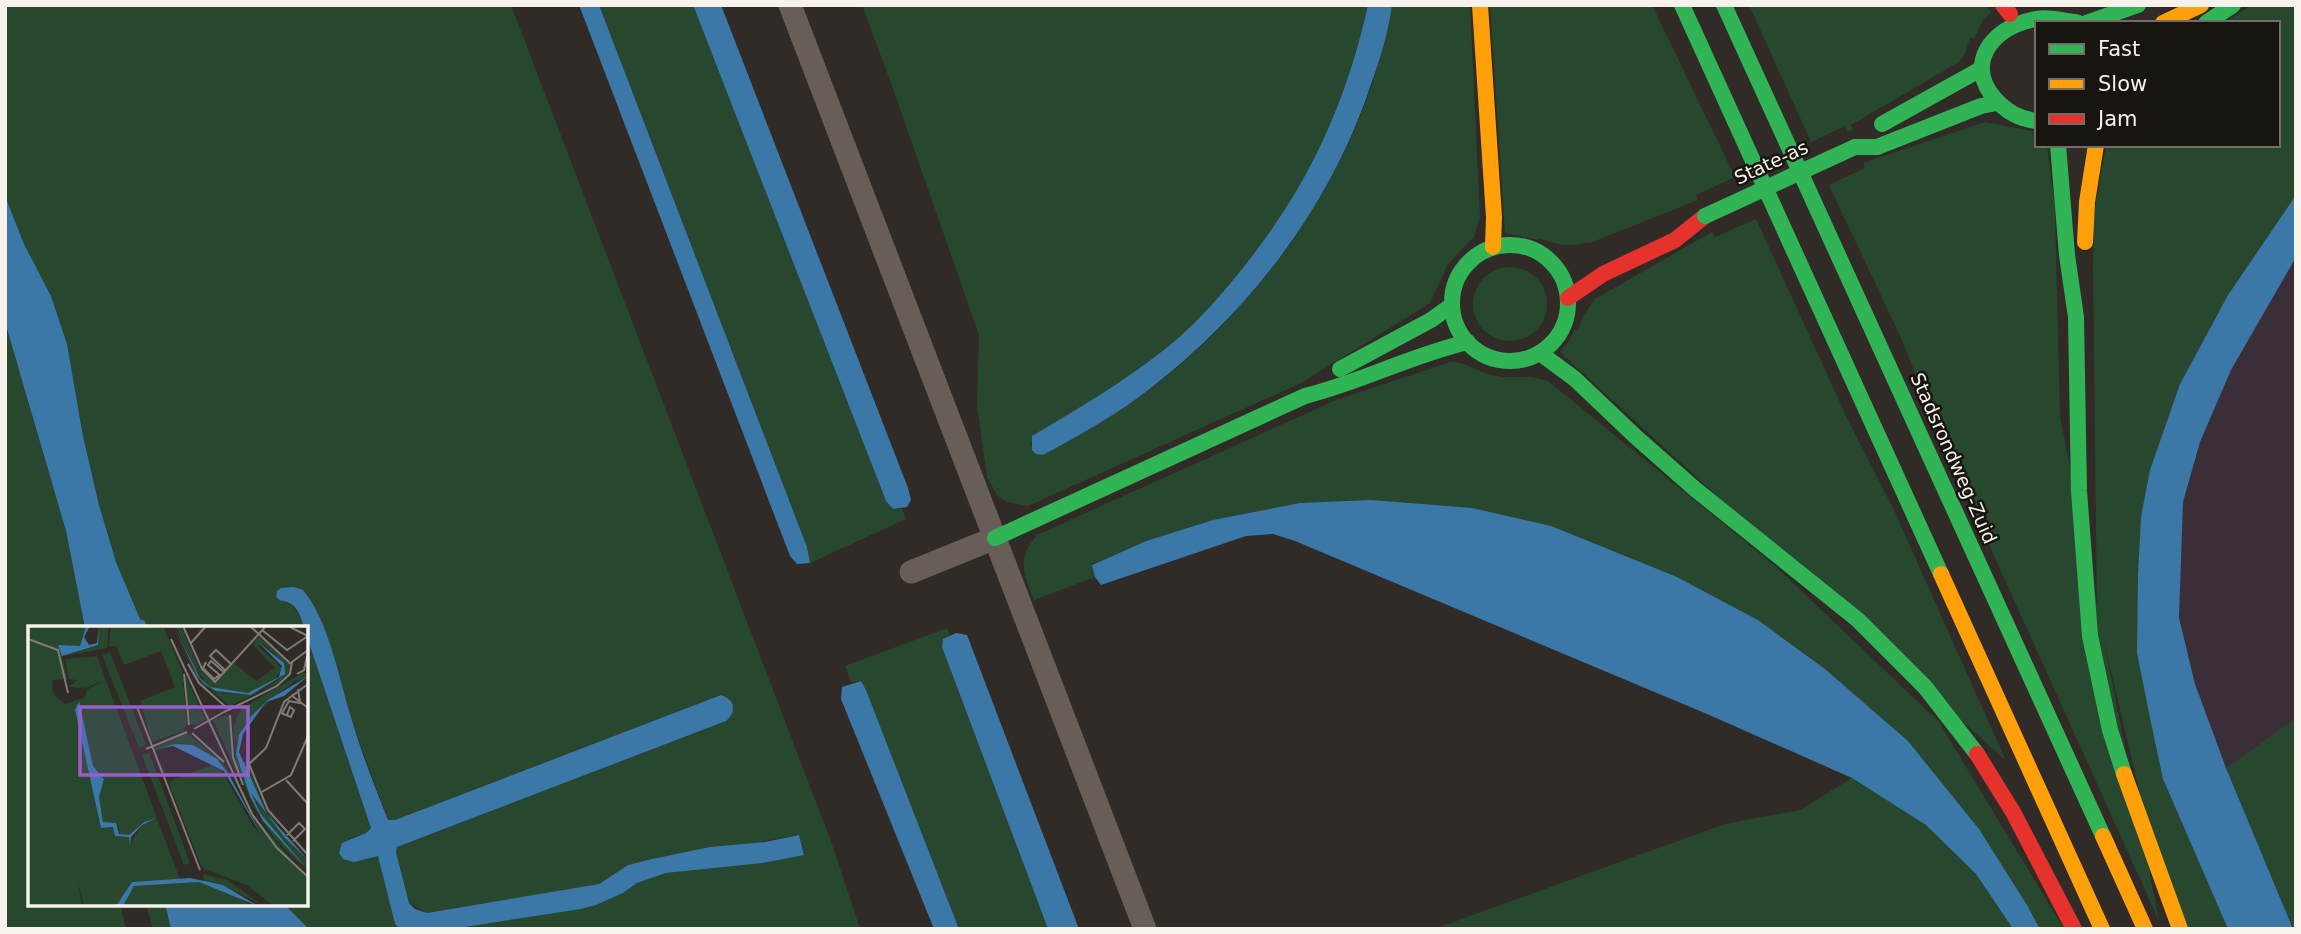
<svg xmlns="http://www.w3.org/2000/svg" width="2301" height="934" font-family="'DejaVu Sans',sans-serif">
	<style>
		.industrial { fill: #3a2e39 }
		.green { fill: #27482f }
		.water { fill: #3b77a7 }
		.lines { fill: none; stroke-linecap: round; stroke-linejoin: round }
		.street { stroke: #685e58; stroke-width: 23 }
		.fast { stroke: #30b455; stroke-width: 16 }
		.slow { stroke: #ff9f0a; stroke-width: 16 }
		.jam { stroke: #e5322d; stroke-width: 16 }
		.fast-bridge { stroke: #30b455; stroke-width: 16 }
		.labels { text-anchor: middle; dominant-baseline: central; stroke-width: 5; stroke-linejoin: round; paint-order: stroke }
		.street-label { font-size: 19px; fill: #f8f2ed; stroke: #181410 }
		.inset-road { fill: none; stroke: #807b76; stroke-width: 2 }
		.view { fill: #9a5eca; fill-opacity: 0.15; stroke: #9a5eca; stroke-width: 3.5 }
		.inset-edge { fill: none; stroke: #f8f2ed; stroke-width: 3.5 }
	</style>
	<rect width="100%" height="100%" fill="#302b26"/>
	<path class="industrial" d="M 2296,222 L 2296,929 L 2266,929 L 2161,649 L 2175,450 Z"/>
	<g class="green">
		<path d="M 5,5 L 511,5 L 832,844 L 860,929 L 452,929 L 581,909 L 596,905 L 623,893 L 637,883 L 666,873 L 763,863 L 804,854 L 799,835 L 628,865 L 599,884 L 427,913 L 409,903 L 396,851 L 397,847 L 726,721 L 727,697 L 721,695 L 395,820 L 388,820 L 351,719 L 333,654 L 307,596 L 285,601 C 297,608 300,615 304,628 L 147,628 L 145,621 L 140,620 L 116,562 L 99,505 L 83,436 L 67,344 L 51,296 L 24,244 L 7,202 Z"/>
		<path d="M 599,5 L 693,5 L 886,501 L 893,509 L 902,509 L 906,519 L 810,563 L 807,547 Z"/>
		<path d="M 862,5 L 1368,5 C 1344,112 1303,196 1233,280 C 1214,303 1193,326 1170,345 C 1126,381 1076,408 1031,443 C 1033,451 1034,454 1043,455 C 1080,434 1118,414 1152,388 C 1272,294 1366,157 1392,5 L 1470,5 L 1480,217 L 1474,237 L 1448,264 L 1430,303 L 1301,383 L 1028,506 L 1007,502 L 997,495 L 987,477 L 977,405 L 979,335 L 891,83 Z"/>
		<path d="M 1490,5 L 1652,5 L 1735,177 L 1696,195 L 1698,200 L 1590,243 L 1588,242 C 1567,248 1559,245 1539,238 L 1538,240 L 1505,233 Z"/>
		<path d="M 1749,5 L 1985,5 L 1991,12 L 1983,20 L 1974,39 L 1970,37 L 1965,54 L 1959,62 L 1851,125 L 1853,130 L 1848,132 L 1845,126 L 1811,142 Z"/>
		<path d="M 2252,5 L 2296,5 L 2296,195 L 2228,295 L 2180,384 L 2163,779 L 2228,929 L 2188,929 L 2141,798 L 2097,612 L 2093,269 L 2094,214 L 2106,145 L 2278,145 L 2278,23 L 2223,23 Z"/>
		<path d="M 1985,122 L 2037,132 L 2037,145 L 2047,145 L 2055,209 L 2060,416 L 2159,921 L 1945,447 L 1901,338 L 1829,185 L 1865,168 L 1863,163 Z"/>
		<path d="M 1756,219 L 1847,418 L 1894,510 L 2006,761 L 1560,352 L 1570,340 L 1574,330 L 1578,331 L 1583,316 L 1595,299 L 1712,232 L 1715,237 Z"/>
		<circle cx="1510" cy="304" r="37"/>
		<path d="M 5,322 L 66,531 L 85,628 L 30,628 L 30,904 L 120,904 L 126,929 L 5,929 Z"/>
		<path d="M 1451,362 L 1461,363 L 1490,375 L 1503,377 L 1532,377 L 1548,381 L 1774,565 L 1939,722 L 2064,929 L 2040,929 L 2027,905 L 1979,829 L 1908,741 L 1825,669 L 1758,620 L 1677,577 L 1300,503 L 1213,520 L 1146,541 L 1092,564 L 1095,577 L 1034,600 C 1024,574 1016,559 1037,535 L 1336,400 Z"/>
		<path d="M 947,628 L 950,635 L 943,639 L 942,647 L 1048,929 L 959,929 L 866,690 L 861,681 L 851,682 L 845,666 Z"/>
		<path d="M 306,634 L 371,828 L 366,833 L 349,839 L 354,862 L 378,855 L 395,924 L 400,929 L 309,929 L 284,904 L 306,904 Z"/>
		<path d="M 2296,718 L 2296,929 L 2293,929 L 2226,768 Z"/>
		<path d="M 1852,778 L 1926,824 L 1976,874 L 2013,929 L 1434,929 L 1725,824 L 1800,810 Z"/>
		<path d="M 146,904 L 165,904 L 171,929 L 153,929 Z"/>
	</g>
	<g class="water">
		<path d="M 579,5 L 599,5 L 807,547 L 810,563 L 797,564 L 790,556 Z"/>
		<path d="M 693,5 L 721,5 L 908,488 L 911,500 L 907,507 L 893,509 L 886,501 Z"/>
		<path d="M 1368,5 L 1392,5 C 1388,34 1380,60 1370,87 C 1330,207 1250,311 1151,388 C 1118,414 1080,435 1043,455 L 1036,454 L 1032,450 L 1032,436 C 1079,408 1127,380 1170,345 C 1193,326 1214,303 1233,280 C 1303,196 1344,112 1368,5 Z"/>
		<path d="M 2296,195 L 2296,257 L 2231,370 L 2200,442 L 2183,502 L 2179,618 L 2195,684 L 2226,768 L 2293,929 L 2228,929 L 2163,779 L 2149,713 L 2137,653 L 2138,574 L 2141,517 L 2150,470 L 2180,384 L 2228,295 Z"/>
		<path d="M 5,196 L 24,244 L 51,296 L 67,344 L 83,436 L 99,505 L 116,562 L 140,619 L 145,621 L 147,628 L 85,628 L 66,531 L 5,322 Z"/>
		<path d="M 1371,500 L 1472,508 L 1551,526 L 1677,577 L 1758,620 L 1825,669 L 1908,741 L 1979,829 L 2027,905 L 2040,929 L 2013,929 L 1976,874 L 1926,825 L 1852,778 L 1707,714 L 1295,541 L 1273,534 L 1246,536 L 1101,585 L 1095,577 L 1092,565 L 1146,541 L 1213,520 L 1300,503 Z"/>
		<path d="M 294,587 L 303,590 C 329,621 339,679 351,717 C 361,752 375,787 388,820 L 395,820 L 721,695 C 735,699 737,712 726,721 L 397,847 L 396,852 L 409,903 L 415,909 L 427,913 L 599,884 L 628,865 L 652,859 L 710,847 L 765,842 L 799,835 L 804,855 L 763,863 L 666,873 L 637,883 L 623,893 L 596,905 L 581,909 L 452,929 L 400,929 L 395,924 L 378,856 L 354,862 L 343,859 L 339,853 L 342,843 L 366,833 L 371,828 L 306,634 L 306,628 L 304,628 C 301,618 298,606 287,602 C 276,598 285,604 276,597 L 277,591 L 281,588 Z"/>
		<path d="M 956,633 L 967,635 L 1079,929 L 1048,929 L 942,647 L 943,639 Z"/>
		<path d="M 861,681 L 866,690 L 959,929 L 934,929 L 841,699 L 842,687 Z"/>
		<path d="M 165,904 L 284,904 L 309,929 L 171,929 Z"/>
	</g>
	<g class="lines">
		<g class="street">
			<path d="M 790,5 L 1145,929"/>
			<path d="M 911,572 L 995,538"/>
		</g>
		<g class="fast">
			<path d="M 1682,5 L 1941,574"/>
			<path d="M 1724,5 L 2103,836"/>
			<path d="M 2086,23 L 2138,5"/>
			<path d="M 2206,23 L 2233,5"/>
			<path d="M 2037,121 C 2019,119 2007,112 1995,99 C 1965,64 1991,29 2031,20 C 2047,16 2063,20 2079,23"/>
			<path d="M 1882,124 L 1981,69"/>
			<path d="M 2058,145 L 2067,255 L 2076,317 L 2079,491 L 2090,636 L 2110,730 L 2124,774"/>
			<path d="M 1855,147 L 1877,147 L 1981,106 L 1997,103"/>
			<circle cx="1510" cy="303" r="58"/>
			<path d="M 1540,353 L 1575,379 L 1636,437 L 1695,489 L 1858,620 L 1925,687 L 1977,754"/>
			<path d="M 1340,369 L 1431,320 L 1452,305"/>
			<path d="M 995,538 L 1305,396 C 1361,382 1412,355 1468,342"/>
		</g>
		<g class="slow">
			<path d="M 1480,5 L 1494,217 L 1493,247"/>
			<path d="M 2163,23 L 2201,5"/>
			<path d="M 2085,242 L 2087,202 L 2096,145"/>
			<path d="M 1941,574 L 2102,929"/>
			<path d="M 2124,774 L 2180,929"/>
			<path d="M 2103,836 L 2145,929"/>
		</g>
		<g class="jam">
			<path d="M 2003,5 L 2010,14"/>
			<path d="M 1568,298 L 1603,274 L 1675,240 L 1705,216"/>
			<path d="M 1977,754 L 2013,812 L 2074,929"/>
		</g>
		<path class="fast-bridge" d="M 1705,216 L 1855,147"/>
	</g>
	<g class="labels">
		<g class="street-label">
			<text transform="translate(1771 162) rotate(-25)">State-as</text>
			<text transform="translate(1954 458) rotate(66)">Stadsrondweg-Zuid</text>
		</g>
	</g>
	<g transform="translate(28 626)">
		<rect width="280" height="280" fill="#302b26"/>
		<path d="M 0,0 L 58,0 L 52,20 L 32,20 L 39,53 L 24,54 L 25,68 L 37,78 L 56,72 L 59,64 L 76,54 L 58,62 L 41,61 L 49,54 L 41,53 L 37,33 L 69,30 L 129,192 L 113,198 L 101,209 L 92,209 L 90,200 L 75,196 L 71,171 L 76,151 L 65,140 L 50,75 L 47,84 L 73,202 L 85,201 L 87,210 L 101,211 L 102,218 L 114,199 L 129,193 L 152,253 L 104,256 L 88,280 L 56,280 L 50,256 L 54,280 L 0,280 ZM 71,0 L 81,0 L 79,22 L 36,30 L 70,19 ZM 83,0 L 135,0 L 154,45 L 159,98 L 155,105 L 124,116 L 112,75 L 147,61 L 133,25 L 96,39 L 88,20 L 81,20 ZM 144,0 L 164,40 L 176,58 L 181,60 L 166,41 L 148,0 L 153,0 L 171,42 L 186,57 L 206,37 L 228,55 L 247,42 L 224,18 L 231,11 L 261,36 L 262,46 L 253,56 L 202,80 L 168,51 ZM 235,18 L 253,34 L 257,48 L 236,64 L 223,69 L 195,67 L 182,62 L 221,67 L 244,57 L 255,43 L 230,20 ZM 82,26 L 118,119 L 111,122 L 74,29 ZM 276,46 L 280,53 L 268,54 L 224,89 L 209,115 L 208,128 L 222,167 L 256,211 L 280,234 L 280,243 L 270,235 L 280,246 L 246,212 L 226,181 L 208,139 L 205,101 L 213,83 ZM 157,49 L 178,94 L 168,99 L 162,98 ZM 195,90 L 201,90 L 209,148 L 185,94 ZM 159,107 L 195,136 L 218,181 L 280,253 L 280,280 L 244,279 L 219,259 L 174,242 L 141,157 L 146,153 L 187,138 L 192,141 L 224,199 L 235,211 L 191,135 L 152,117 L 127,125 L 127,121 ZM 235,126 L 220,138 L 233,173 L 251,201 L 280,232 L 247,199 L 224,160 L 214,137 ZM 121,127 L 162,237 L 156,239 L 114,129 ZM 175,248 L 199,254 L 236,280 L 195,259 L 176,256 ZM 171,256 L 194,262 L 224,280 L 95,280 L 106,260 Z" fill="#27482f" fill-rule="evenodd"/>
		<path d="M 58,0 L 62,0 L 56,11 L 61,19 L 69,17 L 71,0 L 70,19 L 34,30 L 30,19 L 52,20 ZM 146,0 L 172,52 L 182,61 L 220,67 L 251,51 L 254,40 L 230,16 L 256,37 L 257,48 L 223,69 L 188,65 L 176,58 L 169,49 ZM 279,51 L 256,70 L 238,76 L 215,108 L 211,126 L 239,188 L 280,234 L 256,211 L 223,167 L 232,187 L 280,244 L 235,195 L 222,170 L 208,128 L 211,109 L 224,89 L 240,74 ZM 51,75 L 65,140 L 76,153 L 71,171 L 75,196 L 88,197 L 91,208 L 101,209 L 116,196 L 129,192 L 114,199 L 103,211 L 102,220 L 101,211 L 87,210 L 85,201 L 73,202 L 47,84 ZM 147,118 L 165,119 L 189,133 L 200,147 L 235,212 L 196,145 L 145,120 L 132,122 ZM 162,252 L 195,259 L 230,280 L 171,256 L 106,260 L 95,280 L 88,280 L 104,256 Z" fill="#3b77a7"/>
		<path class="inset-road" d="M 155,0 L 174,43 L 187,56 L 238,0M 222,0 L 263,38M 260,0 L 280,10M 234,4 L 259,24 L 280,10M 0,13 L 30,24 L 40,67M 143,13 L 224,188 L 249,222 L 280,251M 163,17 L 178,0M 178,36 L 175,42 L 186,53 L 191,49M 160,38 L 171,57 L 199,82M 198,45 L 182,30 L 188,24 L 204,39M 156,48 L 161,99M 269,48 L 276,44 L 279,30M 193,50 L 180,39 L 183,35 L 197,47M 280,58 L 256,76 L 238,122 L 221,138 L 240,184 L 280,229M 263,69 L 280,82M 109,81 L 172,244M 196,86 L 249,60 L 262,48 L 264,36 L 280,24M 253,87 L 263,91 L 266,84 L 262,81 L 259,89M 254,87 L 261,75 L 272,77 L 270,63M 202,89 L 205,131 L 215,159M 166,103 L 196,86M 164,107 L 196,136M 118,123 L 159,106M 258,154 L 280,178M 232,167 L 263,149 L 280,110M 259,209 L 271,197 L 277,203 L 265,215"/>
		<path class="view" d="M 52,81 L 220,81 L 220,149 L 52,149 Z"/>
		<rect width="280" height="280" class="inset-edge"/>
	</g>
	<rect width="2301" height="934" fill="none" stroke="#f8f2ed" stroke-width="14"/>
	<rect x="2035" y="21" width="245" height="126" fill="#181410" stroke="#726d68" stroke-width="2"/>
	<rect x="2049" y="44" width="35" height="10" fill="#30b455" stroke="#726d68" stroke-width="2"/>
	<text x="2098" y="56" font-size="21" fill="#f8f2ed">Fast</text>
	<rect x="2049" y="79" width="35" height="10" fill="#ff9f0a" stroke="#726d68" stroke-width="2"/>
	<text x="2098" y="91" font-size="21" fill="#f8f2ed">Slow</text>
	<rect x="2049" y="114" width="35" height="10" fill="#e5322d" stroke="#726d68" stroke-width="2"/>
	<text x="2098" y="126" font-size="21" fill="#f8f2ed">Jam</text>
</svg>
